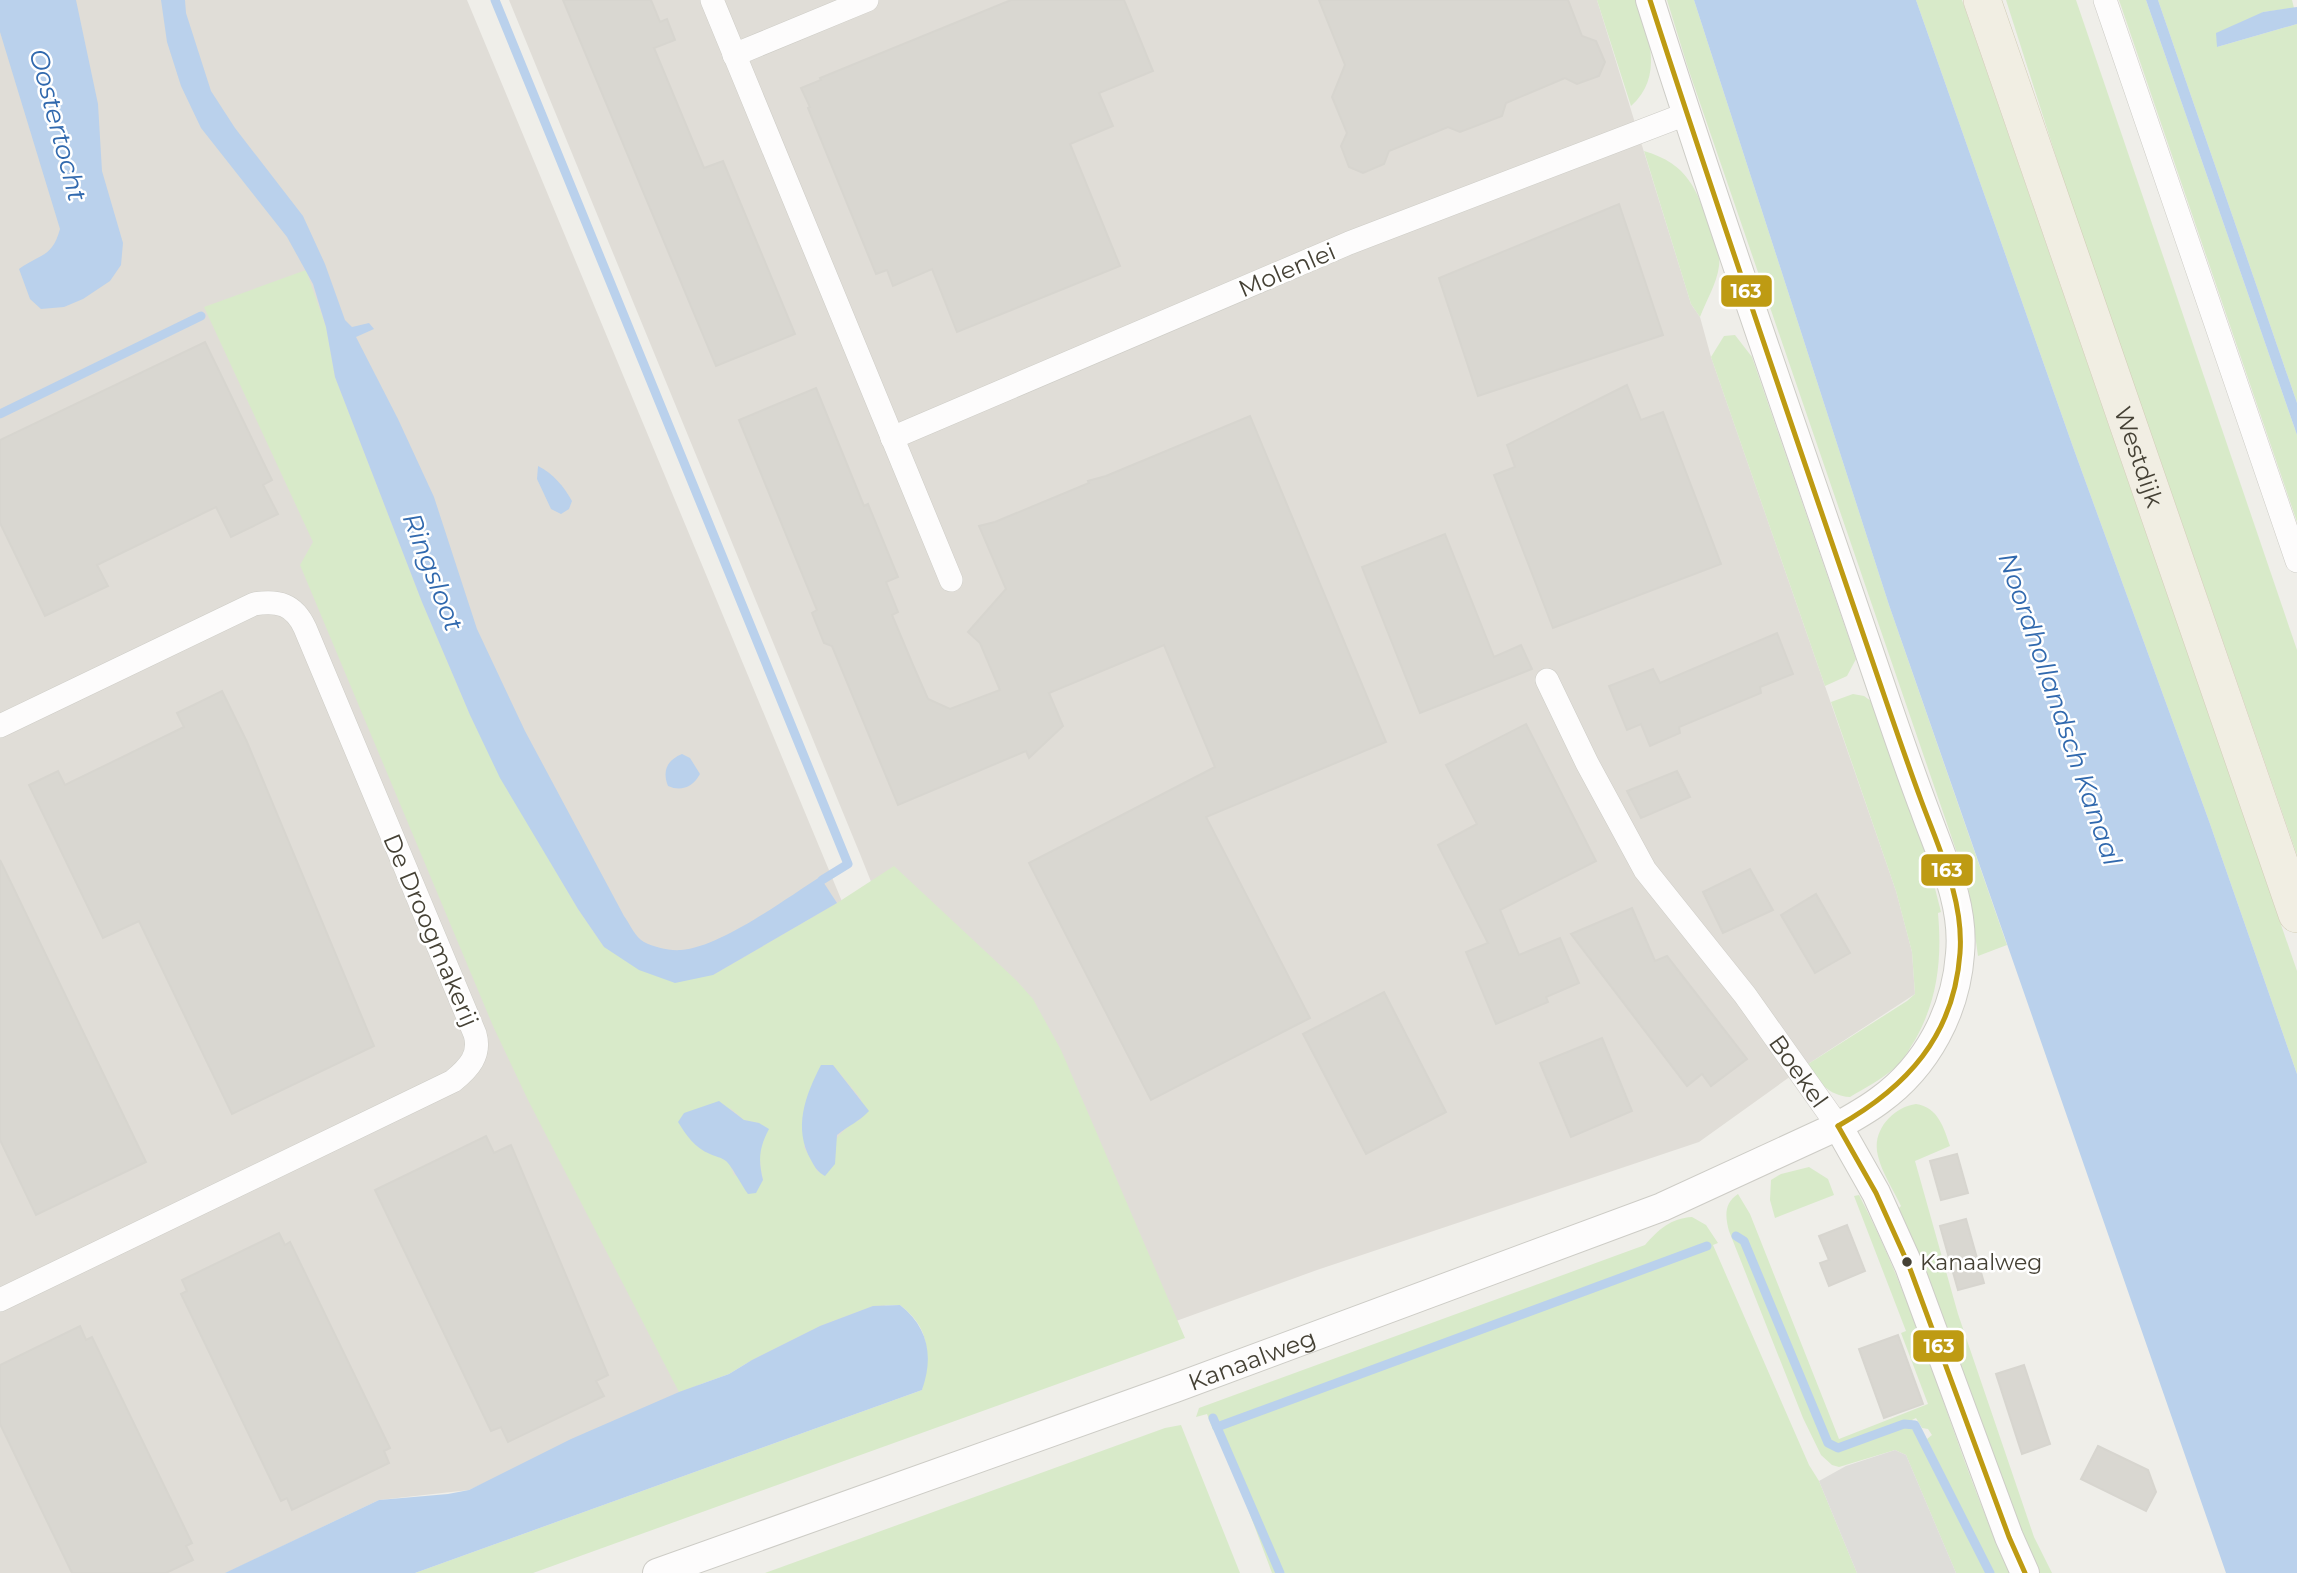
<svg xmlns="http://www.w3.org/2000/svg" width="2297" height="1573" font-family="Montserrat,sans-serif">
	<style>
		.industrial { fill: #e0ddd7 }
		.green { fill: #d8eac9; fill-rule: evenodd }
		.parking { fill: #deddd9 }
		.water { fill: #bad1ec }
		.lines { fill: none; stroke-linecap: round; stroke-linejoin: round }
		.stream { stroke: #bad1ec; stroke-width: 9 }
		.building { fill: #d9d7d1; stroke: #d7d5cf; stroke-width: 2 }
		.minor-casing { stroke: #cdccc6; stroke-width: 24 }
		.tertiary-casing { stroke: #cdccc6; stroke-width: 30 }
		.primary-casing { stroke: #d1ccb6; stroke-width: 38 }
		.minor { stroke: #fdfcfc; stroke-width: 23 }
		.tertiary { stroke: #fdfcfc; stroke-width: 28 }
		.primary { stroke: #f1eee3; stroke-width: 37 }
		.bus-1-casing { stroke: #fff; stroke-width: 10 }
		.bus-1 { stroke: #be9b13; stroke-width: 5 }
		.bus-dot { fill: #454135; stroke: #fff; stroke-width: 2.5 }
		.labels { text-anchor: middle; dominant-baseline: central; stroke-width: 5; stroke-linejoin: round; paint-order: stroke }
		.bus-label { font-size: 22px; fill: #454135; stroke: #fff; text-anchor: start }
		.street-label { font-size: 24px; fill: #454135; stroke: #fff }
		.water-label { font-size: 26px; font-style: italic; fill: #3169ae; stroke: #fff }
		.line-badge { stroke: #fff; stroke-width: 2.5 }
		.badge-label { font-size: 19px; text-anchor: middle; font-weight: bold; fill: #fff }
	</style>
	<rect width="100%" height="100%" fill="#efeee9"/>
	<g class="industrial">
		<path d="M 0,0 L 467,0 L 992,1262 L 773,1351 L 469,1490 L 379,1500 L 226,1573 L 0,1573 Z"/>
		<path d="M 509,0 L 1597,0 L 1691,304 L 1700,317 L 1711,357 L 1896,891 L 1912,952 L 1915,994 L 1805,1066 L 1699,1142 L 1317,1270 L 1063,1362 L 860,854 Z"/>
	</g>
	<g class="green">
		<path d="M 1597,0 L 1637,0 C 1649,36 1664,77 1631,106 Z"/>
		<path d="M 1667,0 L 1694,0 L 1889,605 L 2007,945 L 1978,956 L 1968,885 L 1688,68 Z"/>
		<path d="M 1916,0 L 1962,0 L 2297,971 L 2297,1074 L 2209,821 L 2073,447 Z"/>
		<path d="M 2006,0 L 2076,0 L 2297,650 L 2297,855 L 2066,188 Z"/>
		<path d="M 2119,0 L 2146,0 L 2297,435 L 2297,522 Z"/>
		<path d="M 2158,0 L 2292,0 L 2294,8 L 2263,12 L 2217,47 L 2297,24 L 2297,403 Z"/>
		<path d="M 1644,151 C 1688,164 1697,189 1710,229 C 1714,241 1721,254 1719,266 C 1717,283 1706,301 1700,317 L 1691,304 Z"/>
		<path d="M 306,270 L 326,327 L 335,377 L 422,602 L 470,715 L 501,778 L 578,909 L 604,947 L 713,975 L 837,903 L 894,866 L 1016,980 L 1033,999 L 1061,1050 L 1185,1338 L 533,1573 L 415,1573 L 922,1390 C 929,1353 932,1330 900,1305 L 873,1306 L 820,1326 L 752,1360 L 729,1374 L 679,1392 L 528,1100 L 493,1026 L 300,565 L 313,542 L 204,307 ZM 833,1065 L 861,1099 L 861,1119 C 835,1132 831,1148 818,1172 L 804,1147 ZM 730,1108 L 744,1120 L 759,1123 C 761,1143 758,1161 763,1180 L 734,1175 L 730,1164 L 723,1158 Z"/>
		<path d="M 1735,335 L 1752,357 L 1856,659 L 1847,676 L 1825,686 L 1711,357 L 1724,336 Z"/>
		<path d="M 1853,694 L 1864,696 L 1871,701 L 1928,861 L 1941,912 L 1938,913 C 1942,959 1938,999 1915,1040 C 1909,1049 1904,1060 1896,1067 C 1882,1079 1865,1088 1850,1097 C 1829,1096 1818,1081 1805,1066 L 1907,1001 L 1915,994 L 1912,952 L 1896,891 L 1831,702 Z"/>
		<path d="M 1916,1104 C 1938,1107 1944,1128 1950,1146 L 1915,1161 L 1958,1314 L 2034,1537 L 2052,1573 L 2040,1573 L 2025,1540 L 1924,1265 L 1898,1209 L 1901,1206 C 1894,1191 1882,1173 1878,1156 C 1871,1131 1893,1107 1916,1104 Z"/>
		<path d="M 1809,1167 L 1828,1179 L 1834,1195 L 1775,1218 L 1770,1200 L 1771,1180 L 1781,1174 Z"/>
		<path d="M 1738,1194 L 1750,1214 L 1839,1439 L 1928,1404 L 1901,1333 L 1906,1331 L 1854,1196 L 1859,1195 C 1922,1315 1953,1450 2010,1573 L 1993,1573 L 1927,1439 L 1932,1435 L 1928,1429 L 1922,1428 L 1916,1418 L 1912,1420 L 1935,1473 L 1986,1573 L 1956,1573 L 1906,1455 L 1895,1450 L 1839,1467 L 1832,1465 L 1821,1455 L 1803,1418 L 1729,1231 C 1725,1216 1724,1203 1738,1194 Z"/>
		<path d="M 1692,1217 L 1706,1225 L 1718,1243 L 1713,1245 L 1809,1465 L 1819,1481 L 1857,1573 L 1272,1573 L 1218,1429 L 1213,1430 L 1207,1414 L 1196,1417 L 1199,1408 L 1645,1245 C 1658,1230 1671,1218 1692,1217 Z"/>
		<path d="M 1181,1425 L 1240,1573 L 765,1573 L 1165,1428 Z"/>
	</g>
	<path class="parking" d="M 1895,1450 L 1906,1455 L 1956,1573 L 1857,1573 L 1819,1481 L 1846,1466 Z"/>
	<g class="water">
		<path d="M 0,0 L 76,0 L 98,104 L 102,171 L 123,243 L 121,265 L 110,281 L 83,299 L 64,307 L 41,309 L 30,299 L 19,269 C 41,253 52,258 60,229 L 0,32 Z"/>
		<path d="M 161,0 L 185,0 L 186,13 L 211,91 L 235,128 L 303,216 L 325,264 L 345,320 L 352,327 L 369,323 L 374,329 L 356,337 L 398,419 L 434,497 L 477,629 L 525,731 L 624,916 C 630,924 635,937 644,942 C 654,947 669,951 681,950 C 721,947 785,899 820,877 L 837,903 L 713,975 L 675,983 L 639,970 L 604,947 L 578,909 L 500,778 L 470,715 L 422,602 L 335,377 L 326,327 L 313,284 L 287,237 L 201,128 L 181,86 L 167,42 Z"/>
		<path d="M 1694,0 L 1916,0 L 2073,447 L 2209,821 L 2297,1074 L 2297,1573 L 2226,1573 L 1889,605 Z"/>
		<path d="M 2146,0 L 2158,0 L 2297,403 L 2297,435 Z"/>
		<path d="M 2297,7 L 2297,24 L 2217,47 L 2216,33 L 2263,12 Z"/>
		<path d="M 538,466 C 553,473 564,487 572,501 L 569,509 L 561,514 L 551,509 L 537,479 Z"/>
		<path d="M 682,754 L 690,758 L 700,774 C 693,787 681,792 668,786 C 662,771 667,760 682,754 Z"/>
		<path d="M 821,1065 L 833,1065 L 869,1111 C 860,1121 848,1126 837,1135 L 835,1164 L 825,1176 C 818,1172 815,1168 811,1160 C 793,1128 805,1096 821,1065 Z"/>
		<path d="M 719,1101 L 744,1120 L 759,1123 L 769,1129 C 759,1148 758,1160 763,1180 L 756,1193 L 748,1194 C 742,1186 731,1165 726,1161 C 721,1157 716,1157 710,1154 C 695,1148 686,1135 678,1122 L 684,1113 Z"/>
		<path d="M 900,1305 C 928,1327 934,1356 922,1390 L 415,1573 L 225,1573 L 379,1500 L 448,1494 L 469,1490 L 571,1439 L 679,1392 L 729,1374 L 752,1360 L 820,1326 L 873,1306 Z"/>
	</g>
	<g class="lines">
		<g class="stream">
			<path d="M 495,0 L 848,864 L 822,880"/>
			<path d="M 0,414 L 201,316"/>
			<path d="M 1736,1236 L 1744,1241 L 1828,1443 L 1838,1448 L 1904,1424 L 1915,1425 L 1990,1573"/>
			<path d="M 1213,1418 L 1280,1573"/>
			<path d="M 1217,1427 L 1707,1246"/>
		</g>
	</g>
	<g class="building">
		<path d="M 563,0 L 651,0 L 660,22 L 667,19 L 675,40 L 654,48 L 704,168 L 723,161 L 795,334 L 716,366 Z"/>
		<path d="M 1011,0 L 1124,0 L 1153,71 L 1099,93 L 1113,126 L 1070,144 L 1120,266 L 957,332 L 932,269 L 893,286 L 887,270 L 876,274 L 808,108 L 810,107 L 801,88 L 821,80 L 820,78 Z"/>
		<path d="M 1319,0 L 1568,0 L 1582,36 L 1596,41 L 1605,62 L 1599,76 L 1577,84 L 1565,78 L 1506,103 L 1502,116 L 1460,132 L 1448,127 L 1389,151 L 1384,164 L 1363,173 L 1349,167 L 1341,146 L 1347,133 L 1332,97 L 1345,65 Z"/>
		<path d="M 1619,204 L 1663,335 L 1478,396 L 1439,278 Z"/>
		<path d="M 205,342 L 272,480 L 263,485 L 278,514 L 231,537 L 216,507 L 97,565 L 108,586 L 45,616 L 0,523 L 0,440 Z"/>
		<path d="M 1627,385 L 1641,420 L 1663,412 L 1721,564 L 1553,628 L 1494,475 L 1515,467 L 1507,445 Z"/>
		<path d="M 816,388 L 864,506 L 868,504 L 898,577 L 886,582 L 898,612 L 892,615 L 913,665 L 928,699 L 950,709 L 1000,690 L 980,643 L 968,632 L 1006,589 L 979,526 L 995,522 L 1089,483 L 1088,481 L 1106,476 L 1250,416 L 1386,742 L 1206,817 L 1310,1018 L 1151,1100 L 1029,863 L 1215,767 L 1164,645 L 1049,693 L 1063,726 L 1029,758 L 1026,751 L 898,805 L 832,646 L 824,643 L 812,613 L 817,610 L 739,420 Z"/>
		<path d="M 1445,534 L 1494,657 L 1521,645 L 1532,669 L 1420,713 L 1362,567 Z"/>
		<path d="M 1777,633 L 1793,674 L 1760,687 L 1761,693 L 1679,727 L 1680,733 L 1650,746 L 1641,724 L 1627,730 L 1609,686 L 1653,669 L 1660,683 Z"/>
		<path d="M 222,691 L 247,742 L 374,1046 L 232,1114 L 139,921 L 103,938 L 29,785 L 58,771 L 65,785 L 184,727 L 177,713 Z"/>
		<path d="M 1526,724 L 1596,861 L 1500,910 L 1519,955 L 1560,938 L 1579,983 L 1546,997 L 1548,1002 L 1496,1024 L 1466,952 L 1488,943 L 1438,845 L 1477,824 L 1446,765 Z"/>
		<path d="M 1677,771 L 1690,797 L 1641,818 L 1627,791 Z"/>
		<path d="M 0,860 L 146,1162 L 36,1215 L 0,1140 Z"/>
		<path d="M 1750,869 L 1773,910 L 1723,933 L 1703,892 Z"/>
		<path d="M 1816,894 L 1850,953 L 1815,973 L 1781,915 Z"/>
		<path d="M 1632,908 L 1655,961 L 1667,956 L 1747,1059 L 1711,1086 L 1702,1074 L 1687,1086 L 1571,934 Z"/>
		<path d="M 1384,992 L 1446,1112 L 1366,1154 L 1303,1034 Z"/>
		<path d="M 1602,1038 L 1632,1111 L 1571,1137 L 1540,1063 Z"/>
		<path d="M 486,1136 L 494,1153 L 511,1145 L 608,1375 L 596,1381 L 604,1396 L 508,1442 L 501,1427 L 491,1431 L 375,1190 Z"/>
		<path d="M 1957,1154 L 1968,1193 L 1941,1200 L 1930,1161 Z"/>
		<path d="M 1966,1219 L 1984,1283 L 1958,1290 L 1940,1226 Z"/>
		<path d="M 1847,1225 L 1865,1271 L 1829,1286 L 1820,1263 L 1829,1260 L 1819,1236 Z"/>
		<path d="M 279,1233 L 285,1245 L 290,1242 L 390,1448 L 384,1451 L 389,1463 L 292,1510 L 287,1498 L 281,1501 L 181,1294 L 187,1291 L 182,1280 Z"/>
		<path d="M 80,1326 L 86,1340 L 92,1337 L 192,1543 L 186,1546 L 193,1560 L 166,1573 L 72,1573 L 0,1424 L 0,1365 Z"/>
		<path d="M 1898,1335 L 1923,1404 L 1884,1418 L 1859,1349 Z"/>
		<path d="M 2024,1365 L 2050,1444 L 2022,1454 L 1996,1374 Z"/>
		<path d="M 2098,1446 L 2148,1470 L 2156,1492 L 2146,1511 L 2081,1479 Z"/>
	</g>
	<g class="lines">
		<defs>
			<g id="minor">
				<path d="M 712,0 L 951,580"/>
				<path d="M 2105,0 L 2297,561"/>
				<path d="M 734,55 L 867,0"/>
				<path d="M 892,438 L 1349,243 L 1686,114"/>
				<path id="s1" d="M 1547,680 L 1587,763 L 1645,870 L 1745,995 L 1838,1126"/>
				<path d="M 0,726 L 254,604 C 278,600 294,604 305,628 L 475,1034 C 481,1055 469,1068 453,1081 L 0,1300"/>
			</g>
			<g id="tertiary">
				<path d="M 1838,1126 L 1876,1193 L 1909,1266 L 2009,1537 L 2025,1573"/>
				<path id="s2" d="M 657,1573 L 1175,1388 L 1662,1207 L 1838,1126 C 1852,1118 1867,1110 1880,1100 C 1927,1066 1956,1011 1960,954 C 1965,904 1941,856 1925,811 C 1912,777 1900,742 1888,707 C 1808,471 1725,237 1650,0"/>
			</g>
			<g id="primary">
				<path id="s3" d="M 1982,0 L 2297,914"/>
			</g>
		</defs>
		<use href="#minor" class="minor-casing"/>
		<use href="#tertiary" class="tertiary-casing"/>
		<use href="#primary" class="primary-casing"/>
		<use href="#minor" class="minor"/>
		<use href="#tertiary" class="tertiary"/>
		<use href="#primary" class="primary"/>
		<defs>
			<g id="bus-1">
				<path d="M 1650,0 C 1725,233 1805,464 1884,695 C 1896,730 1908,765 1921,800 C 1939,849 1964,900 1960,953 C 1954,1036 1907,1087 1838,1126"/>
				<path d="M 1838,1126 L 1876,1193 L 1909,1266 L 2009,1537 L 2025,1573"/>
			</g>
		</defs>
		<use href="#bus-1" class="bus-1-casing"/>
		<use href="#bus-1" class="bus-1"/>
	</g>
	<circle class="bus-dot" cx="1907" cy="1262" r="6"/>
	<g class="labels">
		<g class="bus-label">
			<text x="1920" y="1262">Kanaalweg</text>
		</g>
		<g class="street-label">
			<text transform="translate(1287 270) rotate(-23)">Molenlei</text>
			<text stroke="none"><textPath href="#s3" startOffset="483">Westdijk</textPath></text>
			<text transform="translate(431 930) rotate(67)">De Droogmakerij</text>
			<text stroke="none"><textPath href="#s1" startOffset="467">Boekel</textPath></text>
			<text stroke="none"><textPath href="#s2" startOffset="632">Kanaalweg</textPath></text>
		</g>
		<g class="water-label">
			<text transform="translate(58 125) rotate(75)">Oostertocht</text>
			<text transform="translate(433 572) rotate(69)">Ringsloot</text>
			<text transform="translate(2060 709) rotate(71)">Noordhollandsch Kanaal</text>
		</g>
	</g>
	<g class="line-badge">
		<rect x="1720" y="274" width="53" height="34" rx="7" fill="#be9b13"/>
		<rect x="1920" y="853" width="54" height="34" rx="7" fill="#be9b13"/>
		<rect x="1912" y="1329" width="53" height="34" rx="7" fill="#be9b13"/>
	</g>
	<g class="badge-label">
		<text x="1746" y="298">163</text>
		<text x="1947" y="877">163</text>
		<text x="1939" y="1353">163</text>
	</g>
</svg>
